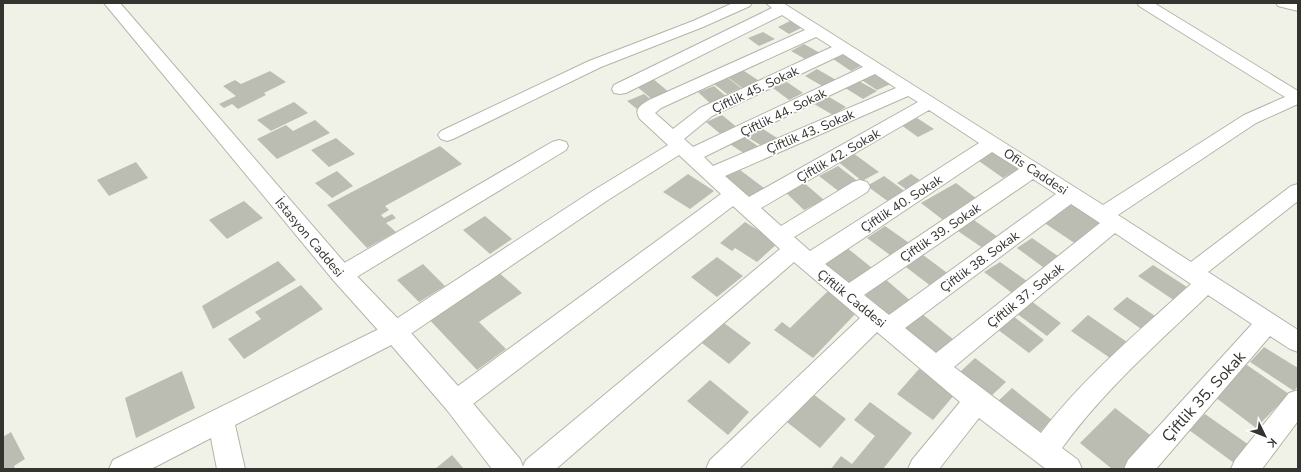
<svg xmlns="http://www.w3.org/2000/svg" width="1301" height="472" font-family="'Nunito Sans',sans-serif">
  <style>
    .building { fill: #bbbdb2 }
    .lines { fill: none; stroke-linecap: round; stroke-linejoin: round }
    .minor-casing { stroke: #b3b5aa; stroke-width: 2 }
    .secondary-casing { stroke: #b3b5aa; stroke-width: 2 }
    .minor { fill: #fff; fill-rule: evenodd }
    .secondary { fill: #fff; fill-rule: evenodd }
    .labels { text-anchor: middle; stroke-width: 3.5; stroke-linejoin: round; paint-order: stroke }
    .street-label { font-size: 13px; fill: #333430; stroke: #fff }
    .near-street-label { font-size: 16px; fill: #333430; stroke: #fff }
  </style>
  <rect width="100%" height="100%" fill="#f1f2e7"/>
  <!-- building -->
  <g class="building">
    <polygon points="792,20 803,27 789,34 778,27"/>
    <polygon points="763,32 775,39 759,46 748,38"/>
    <polygon points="804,44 820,53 807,60 791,51"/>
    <polygon points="847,53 865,64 851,71 833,59"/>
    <polygon points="741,69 761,82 745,90 726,76"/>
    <polygon points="817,69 836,80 824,87 805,76"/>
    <polygon points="270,71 286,82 264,93 266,95 238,109 232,104 224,108 219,104 236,96 223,86 235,80 241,84"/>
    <polygon points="876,71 893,83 877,90 860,79"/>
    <polygon points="652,78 670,93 653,100 635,85"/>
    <polygon points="728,78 741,88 727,94 714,84"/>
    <polygon points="855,79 877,91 863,99 842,86"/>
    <polygon points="787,82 803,93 789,100 773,88"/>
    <polygon points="714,86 728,98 712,105 698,92"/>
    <polygon points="644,94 654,102 637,109 627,101"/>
    <polygon points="824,94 846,107 833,115 809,101"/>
    <polygon points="294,102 308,113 271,131 257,120"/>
    <polygon points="722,115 739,129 723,136 706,122"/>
    <polygon points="917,118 934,129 918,137 901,125"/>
    <polygon points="315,120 330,133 277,159 257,139 286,125 293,131"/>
    <polygon points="758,126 782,141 767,149 744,135"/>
    <polygon points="742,135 762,149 750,157 728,143"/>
    <polygon points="336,138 355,154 329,167 311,150"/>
    <polygon points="440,146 462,164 385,206 389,210 381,215 384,218 392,214 396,218 386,223 396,232 367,248 327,205"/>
    <polygon points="993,150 1020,168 1003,178 976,159"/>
    <polygon points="853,153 879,172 862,181 837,161"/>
    <polygon points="136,162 148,178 109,196 97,180"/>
    <polygon points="838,166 860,183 841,193 819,176"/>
    <polygon points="740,170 768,191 747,202 720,179"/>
    <polygon points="337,171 353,186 332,198 315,183"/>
    <polygon points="688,174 714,191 690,209 663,192"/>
    <polygon points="911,174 927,185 913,194 897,183"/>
    <polygon points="884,176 910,195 893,205 867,186"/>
    <polygon points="802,181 824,200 804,210 783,190"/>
    <polygon points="956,183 981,202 947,223 921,203"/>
    <polygon points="244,201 263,218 227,239 209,220"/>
    <polygon points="1072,202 1105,223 1076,244 1043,222"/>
    <polygon points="485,216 512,239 490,254 463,230"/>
    <polygon points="971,218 1002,240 987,251 955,229"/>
    <polygon points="745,222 778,243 757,262 735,248 732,251 720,243"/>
    <polygon points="885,226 912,245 894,258 867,238"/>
    <polygon points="1032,238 1062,259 1047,270 1017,248"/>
    <polygon points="846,247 877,272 852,288 822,261"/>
    <polygon points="919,252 950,275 932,287 902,264"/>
    <polygon points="717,257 743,276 717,297 691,277"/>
    <polygon points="278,261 296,280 213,329 202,306"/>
    <polygon points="1000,262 1031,284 1016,296 984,272"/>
    <polygon points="423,264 445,286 419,302 397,280"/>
    <polygon points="1153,265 1190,289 1175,301 1138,276"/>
    <polygon points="496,270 522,293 479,322 506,349 477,370 425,315"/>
    <polygon points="884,278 912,302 888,317 861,291"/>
    <polygon points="301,285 323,309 244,359 228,339 261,319 255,312"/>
    <polygon points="828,291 859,310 813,358 774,330 782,322 790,328"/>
    <polygon points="1127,297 1158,318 1144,331 1113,309"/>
    <polygon points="1027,298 1061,323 1047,336 1012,310"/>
    <polygon points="921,313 959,344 939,360 901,328"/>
    <polygon points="1088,315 1127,342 1110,358 1071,331"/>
    <polygon points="1013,316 1044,340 1029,353 997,329"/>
    <polygon points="724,323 751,343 729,364 702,343"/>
    <polygon points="1264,347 1298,368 1298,386 1294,391 1250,362"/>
    <polygon points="975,358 1006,382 990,397 959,373"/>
    <polygon points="1244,363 1289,394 1256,428 1211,394"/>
    <polygon points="919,369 955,394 933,420 897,394"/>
    <polygon points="182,371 195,408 136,438 125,398"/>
    <polygon points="710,380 749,412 728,435 687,401"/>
    <polygon points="1012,388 1052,420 1036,436 996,403"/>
    <polygon points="809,391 846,419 820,448 783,419"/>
    <polygon points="870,402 912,433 883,469 831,469 841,456 852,464 875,436 854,420"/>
    <polygon points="1115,408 1154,438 1125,469 1112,469 1080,443"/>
    <polygon points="1205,414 1249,445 1234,463 1189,430"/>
    <polygon points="11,432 25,459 14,466 15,469 3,469 3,437"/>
    <polygon points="452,455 464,469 435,469"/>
  </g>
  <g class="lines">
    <!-- minor casing -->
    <g class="minor-casing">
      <g id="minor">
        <polygon points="733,3 752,3 750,6 703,27 601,67 453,139 447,141 441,139 438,135 441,131 589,61 693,21"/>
        <path d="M 766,3 L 783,3 L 1103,205 L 1244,115 L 1285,97 L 1139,6 L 1137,3 L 1154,3 L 1298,91 L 1298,104 L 1256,123 L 1118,215 L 1191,262 L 1291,186 L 1298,184 L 1298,201 L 1208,272 L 1298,330 L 1298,352 L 1290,349 L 1270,336 L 1156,469 L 1124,469 L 1128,460 L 1252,324 L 1208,295 C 1157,344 1103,391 1062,448 L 1078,460 L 1082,469 L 1046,469 L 979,418 L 939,469 L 908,469 L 912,460 L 960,402 L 877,332 L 739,469 L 706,469 L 710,460 L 860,318 L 794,262 L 556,469 L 522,469 L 526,460 L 780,249 L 733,206 L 465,410 L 456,413 L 447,410 L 443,402 L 447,394 L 721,194 L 679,155 L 608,200 L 403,339 L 235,425 L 245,469 L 217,469 L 211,438 L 151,469 L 109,469 L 113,460 L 387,325 L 594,190 L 668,145 L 640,119 C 633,109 641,105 649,100 L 805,30 L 782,15 L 626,93 L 620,94 L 614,93 L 612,89 L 614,85 L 772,8 ZM 816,37 L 832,47 L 700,108 L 673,129 L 655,113 L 661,108 ZM 843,54 L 863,67 L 693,147 L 684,139 L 712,116 ZM 875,74 L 896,88 L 713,166 L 704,157 L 803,108 ZM 908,96 L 918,102 L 749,197 L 725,176 ZM 929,110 L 979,143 L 810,251 L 794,237 L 867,192 L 870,187 L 867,182 L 860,180 L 853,182 L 781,226 L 761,208 ZM 992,152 L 1019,169 L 849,283 L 825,264 ZM 1033,179 L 1056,194 L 889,315 L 864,295 ZM 1071,204 L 1100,223 L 936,353 L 905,328 ZM 1115,233 L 1191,284 C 1139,331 1084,377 1041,433 L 954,367 Z"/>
        <polygon points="1276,3 1298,3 1298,11 1278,6"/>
        <polygon points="559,140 566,142 568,146 566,150 350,281 342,283 334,281 331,275 334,269 552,142"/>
        <polygon points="1298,390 1298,421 1262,469 1231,469 1235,460 1289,393"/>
      </g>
    </g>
    <!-- secondary casing -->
    <g class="secondary-casing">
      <polygon id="secondary" points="104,3 120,3 350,269 404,325 465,394 520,459 524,469 492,469 447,410 386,339 334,281"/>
    </g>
    <!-- minor -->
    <use href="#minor" class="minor"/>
    <!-- secondary -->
    <use href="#secondary" class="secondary"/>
  </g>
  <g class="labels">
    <!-- street labels -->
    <g class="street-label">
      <text transform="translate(755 89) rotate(-25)" y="5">Çiftlik 45. Sokak</text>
      <text transform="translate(783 112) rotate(-26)" y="5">Çiftlik 44. Sokak</text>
      <text transform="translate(810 131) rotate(-23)" y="5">Çiftlik 43. Sokak</text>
      <text transform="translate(838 155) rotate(-30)" y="5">Çiftlik 42. Sokak</text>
      <text transform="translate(1036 171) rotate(33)" y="5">Ofis Caddesi</text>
      <text transform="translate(901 203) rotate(-33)" y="5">Çiftlik 40. Sokak</text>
      <text transform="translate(940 232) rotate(-34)" y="5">Çiftlik 39. Sokak</text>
      <text transform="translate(310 237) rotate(50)" y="5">İstasyon Caddesi</text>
      <text transform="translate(979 261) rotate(-36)" y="5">Çiftlik 38. Sokak</text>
      <text transform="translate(1025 295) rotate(-39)" y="5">Çiftlik 37. Sokak</text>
      <text transform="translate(852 298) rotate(39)" y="5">Çiftlik Caddesi</text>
    </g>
    <!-- near-street labels -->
    <g class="near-street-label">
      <text transform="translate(1203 396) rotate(-48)" y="6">Çiftlik 35. Sokak</text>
    </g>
  </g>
  <!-- border -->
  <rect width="1301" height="472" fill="none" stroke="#333430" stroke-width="8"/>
  <!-- north arrow -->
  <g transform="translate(1265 436) rotate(133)" stroke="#ffffff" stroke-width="3" paint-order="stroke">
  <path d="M0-3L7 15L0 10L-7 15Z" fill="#333430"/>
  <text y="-6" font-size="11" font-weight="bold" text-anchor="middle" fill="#333430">K</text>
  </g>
</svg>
